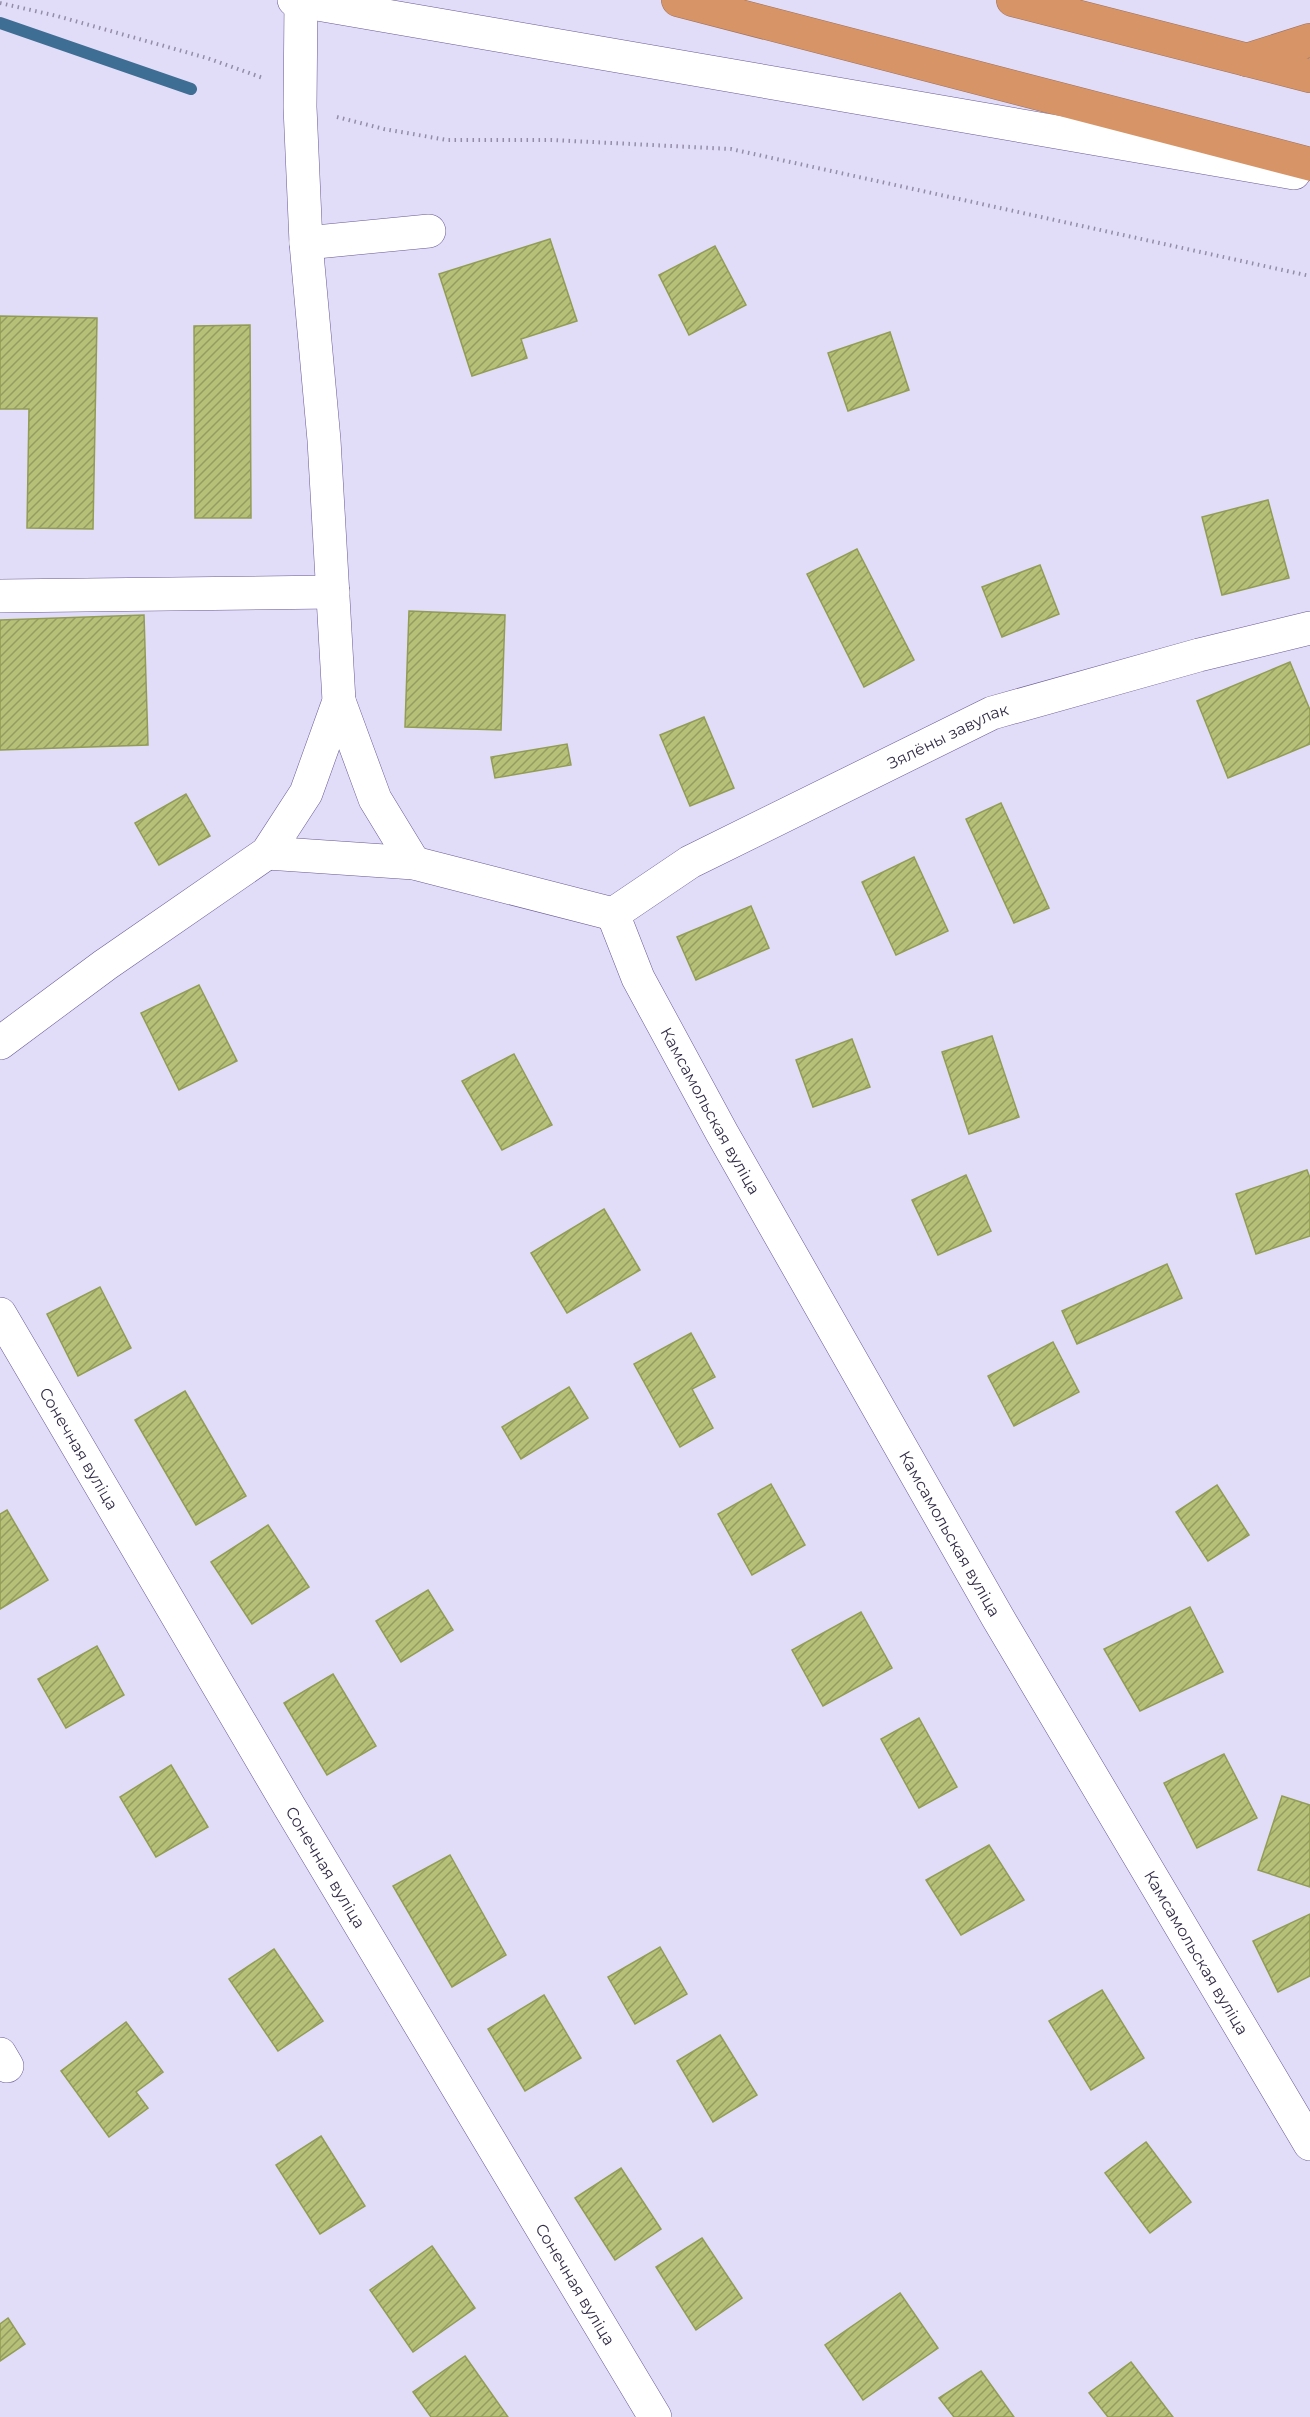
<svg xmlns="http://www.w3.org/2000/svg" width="1310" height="2417" font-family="Montserrat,sans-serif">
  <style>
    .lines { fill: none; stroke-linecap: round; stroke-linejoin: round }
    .stream { stroke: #3e6e93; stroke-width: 12 }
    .building { fill: url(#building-hatch); stroke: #939c54; stroke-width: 1.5 }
    .minor-casing { stroke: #695996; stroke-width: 34 }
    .highway-casing { stroke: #9e705c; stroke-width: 34 }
    .path { stroke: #938da9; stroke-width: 4; stroke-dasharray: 1.5 4.5; stroke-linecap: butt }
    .minor { stroke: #fff; stroke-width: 33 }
    .highway { stroke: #d79567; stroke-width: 33 }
    .labels { text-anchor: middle; stroke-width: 6; stroke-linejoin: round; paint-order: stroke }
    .street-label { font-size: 16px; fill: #332c47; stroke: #eeebf9 }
  </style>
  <defs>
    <pattern id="building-hatch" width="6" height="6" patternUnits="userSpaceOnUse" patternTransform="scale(1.5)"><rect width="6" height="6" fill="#b6c077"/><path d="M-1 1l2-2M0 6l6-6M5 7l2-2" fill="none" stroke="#959c63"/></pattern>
  </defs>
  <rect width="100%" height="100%" fill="#e1dcf8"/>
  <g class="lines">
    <!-- stream -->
    <polyline class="stream" points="0,23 191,89"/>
  </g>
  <!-- building -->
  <g class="building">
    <polygon points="550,239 577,321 521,339 527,358 472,376 439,274"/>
    <polygon points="715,246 746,305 689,335 659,275"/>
    <polygon points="0,316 97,318 93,529 27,528 29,409 0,409"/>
    <polygon points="250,325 251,518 195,518 194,326"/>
    <polygon points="890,332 909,390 848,411 828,353"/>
    <polygon points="1268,500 1289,578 1222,595 1202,517"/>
    <polygon points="857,549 914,660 864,687 807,574"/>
    <polygon points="1040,565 1059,614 1002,637 982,587"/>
    <polygon points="409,611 505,615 501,730 405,727"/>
    <polygon points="144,615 148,745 0,750 0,620"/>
    <polygon points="1290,662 1310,710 1310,744 1228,778 1197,701"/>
    <polygon points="704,717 734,788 690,806 660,735"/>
    <polygon points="567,744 571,765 495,778 491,757"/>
    <polygon points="186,794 210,836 159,865 135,823"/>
    <polygon points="1001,803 1049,908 1014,923 966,819"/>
    <polygon points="914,857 948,931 896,955 862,882"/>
    <polygon points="751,906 769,948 696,980 677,937"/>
    <polygon points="199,985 237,1061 179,1090 141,1013"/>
    <polygon points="992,1036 1019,1117 969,1134 942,1052"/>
    <polygon points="852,1039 870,1087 813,1107 796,1060"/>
    <polygon points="514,1054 552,1125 502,1150 462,1081"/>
    <polygon points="1307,1170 1310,1178 1310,1236 1256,1254 1236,1194"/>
    <polygon points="966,1175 991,1231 938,1255 912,1200"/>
    <polygon points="604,1209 640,1270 567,1313 531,1253"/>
    <polygon points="1167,1264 1182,1298 1077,1344 1062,1311"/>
    <polygon points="100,1287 131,1348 78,1376 47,1314"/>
    <polygon points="691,1333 715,1377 692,1389 713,1428 680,1447 634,1364"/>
    <polygon points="1053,1342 1079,1392 1014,1426 988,1376"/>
    <polygon points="569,1387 588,1418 521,1459 502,1427"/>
    <polygon points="185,1391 246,1496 196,1525 135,1420"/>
    <polygon points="771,1484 805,1545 752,1575 718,1514"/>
    <polygon points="1217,1485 1249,1535 1208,1561 1176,1512"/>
    <polygon points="7,1510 48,1580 0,1609 0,1514"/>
    <polygon points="268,1525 309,1587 252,1624 211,1562"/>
    <polygon points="428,1590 453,1630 401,1662 376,1621"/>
    <polygon points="1190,1607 1223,1672 1140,1711 1104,1649"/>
    <polygon points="861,1612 892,1668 823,1706 792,1650"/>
    <polygon points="97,1646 124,1695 66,1728 38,1679"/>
    <polygon points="333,1674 376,1746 327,1775 284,1703"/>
    <polygon points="919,1718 957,1787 919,1808 881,1739"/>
    <polygon points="1224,1754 1257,1818 1197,1848 1164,1783"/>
    <polygon points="171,1765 208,1827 156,1857 120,1797"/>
    <polygon points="1282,1796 1310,1805 1310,1887 1258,1870"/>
    <polygon points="989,1845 1024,1900 961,1935 926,1880"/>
    <polygon points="450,1855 506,1955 452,1987 393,1886"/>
    <polygon points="1310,1914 1310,1976 1278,1992 1253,1941"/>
    <polygon points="660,1947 687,1994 635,2024 608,1977"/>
    <polygon points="274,1949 323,2021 278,2051 229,1979"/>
    <polygon points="1102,1990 1144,2058 1091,2090 1049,2021"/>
    <polygon points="544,1995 581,2058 525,2091 488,2029"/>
    <polygon points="126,2022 163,2072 136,2092 148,2108 109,2137 61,2071"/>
    <polygon points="720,2035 757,2095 713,2122 677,2061"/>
    <polygon points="321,2136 365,2206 320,2234 276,2165"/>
    <polygon points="1146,2142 1191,2202 1150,2233 1105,2173"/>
    <polygon points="621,2168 661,2229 615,2260 575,2198"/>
    <polygon points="702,2238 742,2298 696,2330 656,2267"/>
    <polygon points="432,2246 475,2308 413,2352 370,2290"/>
    <polygon points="900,2293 938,2348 863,2400 825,2345"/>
    <polygon points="8,2318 25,2344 0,2361 0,2324"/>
    <polygon points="465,2356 508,2417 431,2417 413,2392"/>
    <polygon points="1131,2362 1173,2417 1108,2417 1089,2393"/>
    <polygon points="981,2371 1014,2417 954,2417 939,2398"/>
  </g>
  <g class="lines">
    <!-- minor casing -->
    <g class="minor-casing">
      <g id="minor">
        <polyline points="294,0 1294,173"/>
        <polyline points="306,243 429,231"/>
        <polyline points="0,596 333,592"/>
        <polyline points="339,701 375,799 414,863"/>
        <polyline points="267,853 414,863 613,914"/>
        <path id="s1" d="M 613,914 L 638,978 L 722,1133 L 998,1618 L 1310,2144"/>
        <path id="s2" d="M 613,914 L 690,862 L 992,713 L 1199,655 L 1310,628"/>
        <polyline points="0,1043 105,965 267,853 306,793 339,701 324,440 306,243 300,107 301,1"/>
        <path id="s3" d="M 0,1314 L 289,1806 L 655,2417"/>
        <polyline points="0,2054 7,2066"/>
      </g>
    </g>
    <!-- highway casing -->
    <g class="highway-casing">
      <g id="highway">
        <polyline points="678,0 1310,164"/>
        <polyline points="1013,0 1310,76"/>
        <polyline points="1247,60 1310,40"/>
      </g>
    </g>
    <!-- path -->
    <g class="path">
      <polyline points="0,3 57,16 207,58 263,78"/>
      <polyline points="337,117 384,129 447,140 552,140 731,149 1310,276"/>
    </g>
    <!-- minor -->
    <use href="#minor" class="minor"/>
    <!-- highway -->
    <use href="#highway" class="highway"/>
  </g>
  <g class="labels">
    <!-- street labels -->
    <g class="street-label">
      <text dy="6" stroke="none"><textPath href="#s2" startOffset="380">Зялёны завулак</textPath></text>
      <text dy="6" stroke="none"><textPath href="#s1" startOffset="220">Камсамольская вуліца</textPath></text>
      <text dy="6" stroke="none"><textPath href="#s3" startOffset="156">Сонечная вуліца</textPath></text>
      <text dy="6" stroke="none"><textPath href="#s1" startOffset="706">Камсамольская вуліца</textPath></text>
      <text dy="6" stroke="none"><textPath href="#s3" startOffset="642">Сонечная вуліца</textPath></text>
      <text dy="6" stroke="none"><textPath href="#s1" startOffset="1192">Камсамольская вуліца</textPath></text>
      <text dy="6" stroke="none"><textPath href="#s3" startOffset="1128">Сонечная вуліца</textPath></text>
    </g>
  </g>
</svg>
